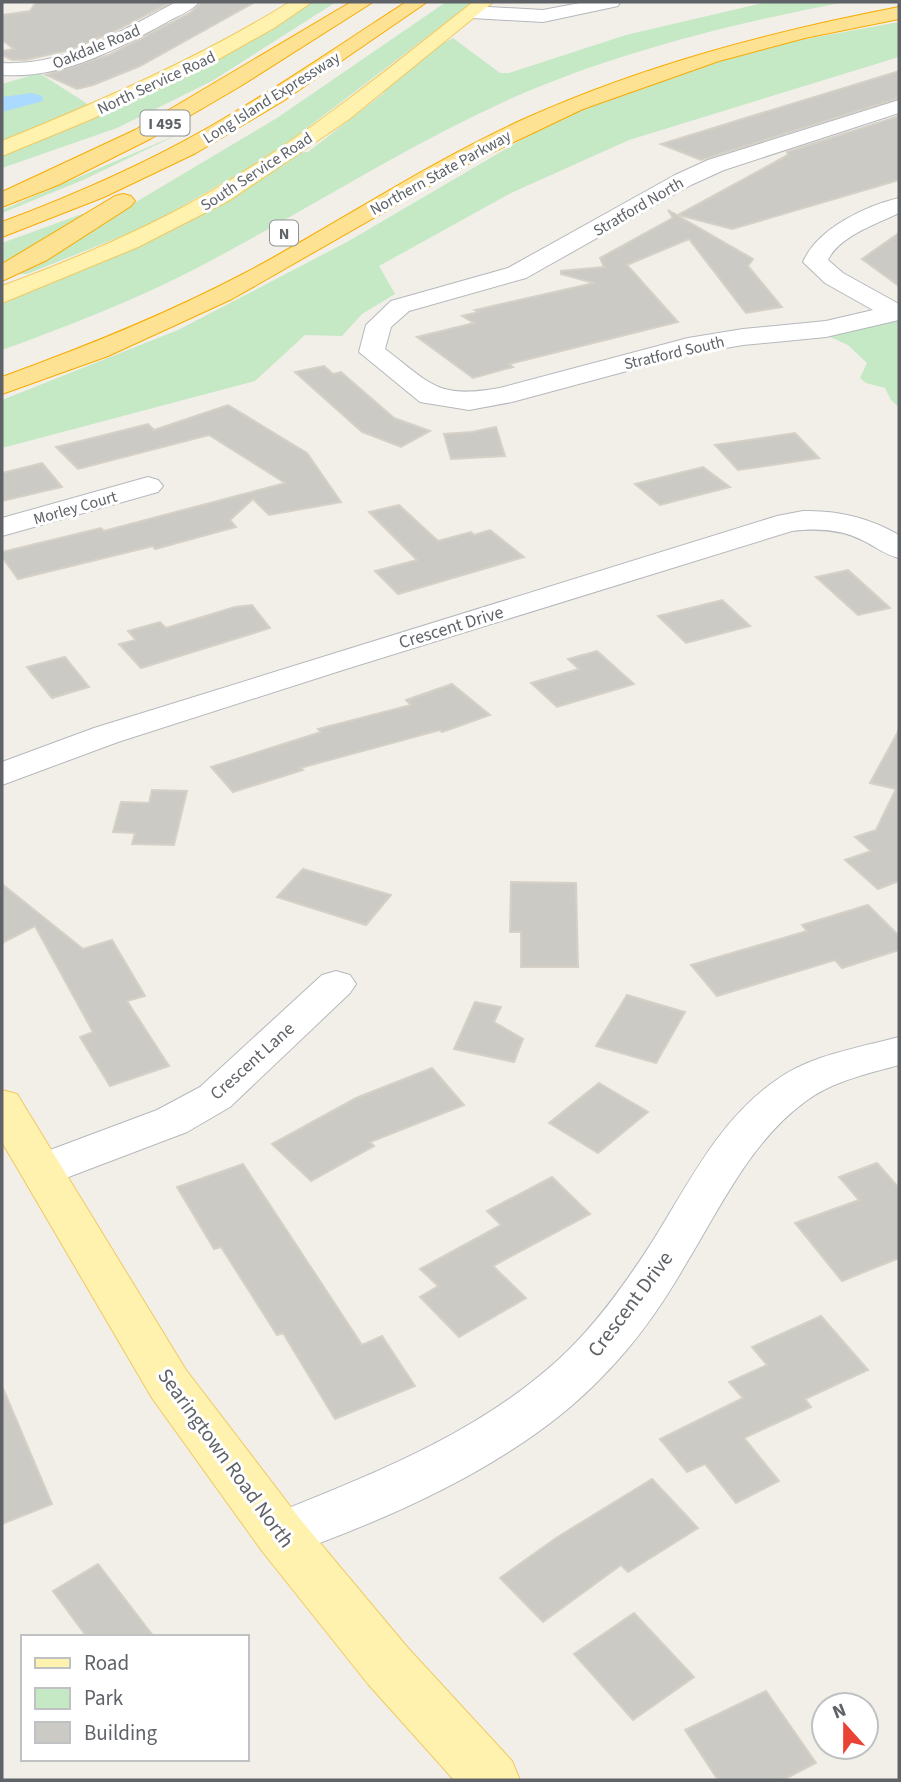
<svg xmlns="http://www.w3.org/2000/svg" width="901" height="1782" font-family="'Source Sans 3',sans-serif">
  <style>
    .green { fill: #c5e8c5 }
    .water { fill: #aadaff }
    .building { fill: #cccac5; stroke: #d6d1c6; stroke-width: 2 }
    .lines { fill: none; stroke-linecap: round; stroke-linejoin: round }
    .minor-casing { stroke: #b5b8bc; stroke-width: 2 }
    .major-casing { stroke: #f2c960; stroke-width: 2 }
    .highway-casing { stroke: #f9ab00; stroke-width: 2 }
    .minor { fill: #fff; fill-rule: evenodd }
    .major { fill: #fff2af; fill-rule: evenodd }
    .highway { fill: #fde293; fill-rule: evenodd }
    .labels { text-anchor: middle; stroke-width: 6; stroke-linejoin: round; paint-order: stroke }
    .far-street-label { font-size: 16px; fill: #5f6368; stroke: #fff }
    .shield { fill: #fff; stroke: #8f9295; stroke-width: 2 }
    .shield-label { font-size: 16px; font-weight: bold; fill: #5f6368 }
    .street-label { font-size: 18px; fill: #5f6368; stroke: #fff }
    .near-street-label { font-size: 21px; fill: #5f6368; stroke: #fff }
  </style>
  <rect width="100%" height="100%" fill="#f1efe8"/>
  <!-- green -->
  <g class="green">
    <polygon points="311,2 336,2 212,81 117,128 2,168 2,153 76,124 273,27"/>
    <polygon points="446,2 473,2 270,156 147,226 27,274 17,274 67,247 99,224 277,118"/>
    <path d="M 767,2 L 845,2 C 731,24 617,52 510,99 C 402,148 302,213 197,268 C 135,300 68,326 2,350 L 2,302 L 165,232 L 298,153 L 308,152 L 384,93 L 379,91 L 432,50 L 453,38 L 500,73 L 509,73 L 626,35 Z"/>
    <polygon points="899,22 899,57 629,140 511,193 379,266 395,294 362,314 342,336 305,335 255,381 2,448 2,400 178,330 347,242 550,123 643,84 757,48"/>
    <polygon points="39,73 97,110 2,147 2,84"/>
    <polygon points="181,133 83,180 2,213 2,210"/>
    <polygon points="82,214 88,215 2,266 2,243"/>
    <polygon points="881,317 899,318 899,407 891,400 885,388 866,383 860,378 867,363 848,345 821,333"/>
  </g>
  <!-- water -->
  <polygon class="water" points="32,93 42,96 43,101 2,112 2,97"/>
  <!-- building -->
  <g class="building">
    <polygon points="36,2 171,2 113,32 70,50 25,60 12,60 2,55 2,51 14,49 2,40 2,15 30,11"/>
    <polygon points="202,2 255,2 140,66 93,85 77,89 46,75 109,55 190,13"/>
    <polygon points="899,71 899,98 701,160 661,144"/>
    <polygon points="899,116 899,180 732,229 678,215 788,155 787,152"/>
    <polygon points="668,210 753,259 748,266 782,307 746,313 689,239 627,265 678,322 509,364 513,367 473,378 417,337 474,323 462,316 479,312 475,310 594,283 561,274 561,271 604,267 600,258 673,218"/>
    <polygon points="899,233 899,286 862,259"/>
    <polygon points="324,366 333,374 341,372 394,418 430,431 401,447 362,432 295,372"/>
    <polygon points="228,405 307,453 341,502 269,515 253,499 230,520 236,527 155,549 153,546 18,579 2,557 2,552 101,528 104,531 285,483 209,435 78,469 56,447 148,424 154,430"/>
    <polygon points="496,427 505,456 451,459 444,434 472,432"/>
    <polygon points="795,433 819,458 738,470 715,445"/>
    <polygon points="42,463 62,487 2,501 2,473"/>
    <polygon points="703,467 730,487 660,505 635,484"/>
    <polygon points="399,505 438,541 471,532 474,535 490,530 524,557 398,594 375,571 417,560 369,512"/>
    <polygon points="848,570 890,608 858,615 816,577"/>
    <polygon points="722,600 750,626 686,643 658,616"/>
    <polygon points="252,605 270,628 141,668 119,644 136,640 128,631 160,622 166,628 235,607"/>
    <polygon points="597,651 634,684 557,707 531,683 579,669 568,659"/>
    <polygon points="65,657 89,687 52,698 27,667"/>
    <polygon points="452,684 490,715 442,732 440,730 300,768 303,770 233,792 211,767 321,732 318,729 411,705 406,700"/>
    <polygon points="899,730 899,881 878,889 845,860 871,851 855,837 876,830 896,789 870,783"/>
    <polygon points="152,790 187,791 174,845 132,844 135,833 113,832 121,802 149,803"/>
    <polygon points="303,869 391,895 366,925 277,897"/>
    <polygon points="511,882 576,883 578,967 521,967 521,932 510,932"/>
    <polygon points="2,884 83,949 112,940 145,996 127,1001 169,1066 110,1086 80,1037 93,1032 35,926 2,943"/>
    <polygon points="868,905 899,936 899,950 842,968 835,960 717,996 691,965 807,931 802,925"/>
    <polygon points="627,995 685,1012 656,1063 596,1046"/>
    <polygon points="475,1002 501,1007 494,1022 523,1039 514,1062 454,1049"/>
    <polygon points="432,1068 464,1105 370,1142 374,1146 311,1181 272,1144 356,1098"/>
    <polygon points="599,1083 648,1112 598,1153 549,1123"/>
    <polygon points="877,1163 899,1188 899,1258 842,1281 795,1223 859,1200 839,1177"/>
    <polygon points="243,1164 362,1345 382,1336 415,1386 335,1419 283,1333 277,1335 221,1247 214,1249 177,1187"/>
    <polygon points="552,1177 590,1214 493,1266 526,1298 459,1337 420,1297 438,1286 420,1269 501,1225 487,1211"/>
    <polygon points="821,1316 868,1370 805,1399 811,1407 744,1438 779,1481 736,1503 705,1464 687,1472 660,1439 743,1398 729,1382 767,1365 752,1347"/>
    <polygon points="2,1386 52,1504 2,1524"/>
    <polygon points="652,1479 698,1528 628,1572 621,1565 543,1622 500,1578 556,1538"/>
    <polygon points="98,1564 154,1637 87,1637 53,1591"/>
    <polygon points="634,1613 694,1677 633,1720 574,1654"/>
    <polygon points="766,1691 816,1763 783,1780 718,1780 685,1730"/>
  </g>
  <g class="lines">
    <!-- minor casing -->
    <g class="minor-casing">
      <g id="minor">
        <path d="M 176,2 L 199,2 C 192,11 177,16 167,22 C 116,50 61,79 2,75 L 2,63 C 66,66 122,31 176,2 Z"/>
        <polygon points="585,2 620,2 618,6 543,22 472,18 463,12 472,6 543,10"/>
        <path d="M 899,100 L 899,113 L 724,170 L 691,185 L 526,278 L 409,311 L 391,327 L 385,349 C 432,385 438,399 500,388 L 688,338 L 743,329 L 826,321 L 873,310 L 825,283 L 803,262 C 817,229 865,206 899,198 L 899,213 C 877,224 839,236 828,260 L 843,273 L 899,304 L 899,320 L 826,337 L 743,345 L 690,354 L 512,402 L 469,410 L 420,402 L 359,352 L 366,325 L 391,301 L 508,268 L 675,175 L 708,160 Z"/>
        <polygon points="148,477 158,480 163,486 158,492 2,536 2,518"/>
        <path d="M 803,511 C 838,510 870,518 899,535 L 899,558 C 886,555 876,547 864,541 C 841,529 817,528 792,531 L 346,669 L 118,742 L 2,785 L 2,762 L 94,728 L 777,516 Z"/>
        <polygon points="336,971 350,975 356,984 350,993 230,1107 187,1132 58,1181 42,1186 26,1181 20,1170 26,1159 157,1110 200,1087 322,975"/>
        <path d="M 899,1037 L 899,1065 C 867,1074 833,1081 806,1101 C 751,1141 721,1206 687,1262 C 663,1304 636,1343 602,1377 C 522,1461 390,1519 281,1557 L 262,1551 L 255,1535 L 262,1519 C 367,1476 474,1437 559,1359 C 596,1325 626,1283 654,1239 C 689,1183 719,1120 775,1081 C 810,1055 858,1048 899,1037 Z"/>
      </g>
    </g>
    <!-- major casing -->
    <g class="major-casing">
      <g id="major">
        <path d="M 290,2 L 312,2 L 274,28 L 201,69 L 87,121 L 2,156 L 2,141 C 101,101 199,58 290,2 Z"/>
        <path d="M 473,2 L 493,2 L 348,120 L 230,200 L 138,247 L 2,303 L 2,286 C 75,259 147,229 215,189 C 307,136 389,68 473,2 Z"/>
        <polygon points="2,1090 17,1094 186,1370 300,1519 408,1648 512,1761 520,1780 454,1780 368,1684 262,1551 152,1398 2,1142"/>
      </g>
    </g>
    <!-- highway casing -->
    <g class="highway-casing">
      <g id="highway">
        <polygon points="351,2 373,2 239,87 150,139 58,185 2,207 2,192 135,130"/>
        <path d="M 406,2 L 427,2 L 283,101 L 196,153 L 104,197 L 2,237 L 2,222 C 74,195 145,164 211,126 C 278,88 341,44 406,2 Z"/>
        <path d="M 899,7 L 899,19 L 805,38 L 719,61 L 583,109 L 468,164 L 232,299 L 108,356 L 2,394 L 2,377 C 85,347 167,314 245,273 C 339,223 427,163 524,119 C 644,65 770,32 899,7 Z"/>
        <polygon points="123,194 131,196 135,201 131,206 47,260 2,281 2,264 115,196"/>
      </g>
    </g>
    <!-- minor -->
    <use href="#minor" class="minor"/>
    <!-- major -->
    <use href="#major" class="major"/>
    <!-- highway -->
    <use href="#highway" class="highway"/>
  </g>
  <g class="labels">
    <!-- far-street labels -->
    <g class="far-street-label">
      <text transform="translate(96 46) rotate(-22)" y="6">Oakdale Road</text>
      <text transform="translate(156 82) rotate(-25)" y="6">North Service Road</text>
      <text transform="translate(271 97) rotate(-32)" y="6">Long Island Expressway</text>
      <text transform="translate(256 171) rotate(-33)" y="6">South Service Road</text>
      <text transform="translate(440 172) rotate(-29)" y="6">Northern State Parkway</text>
      <text transform="translate(638 206) rotate(-30)" y="6">Stratford North</text>
      <text transform="translate(674 352) rotate(-13)" y="6">Stratford South</text>
      <text transform="translate(75 507) rotate(-16)" y="6">Morley Court</text>
    </g>
    <!-- shield labels -->
    <g class="shield">
      <rect x="140.5" y="110.5" width="49" height="25" rx="5"/>
      <rect x="270" y="220.5" width="28" height="25" rx="5"/>
    </g>
    <g class="shield-label">
      <text x="165" y="129">I 495</text>
      <text x="284" y="239">N</text>
    </g>
    <!-- street labels -->
    <g class="street-label">
      <text transform="translate(451 627) rotate(-17)" y="6">Crescent Drive</text>
      <text transform="translate(252 1061) rotate(-42)" y="6">Crescent Lane</text>
    </g>
    <!-- near-street labels -->
    <g class="near-street-label">
      <text transform="translate(630 1304) rotate(-53)" y="7">Crescent Drive</text>
      <text transform="translate(226 1458) rotate(54)" y="7">Searingtown Road North</text>
    </g>
  </g>
  <!-- border -->
  <rect width="901" height="1782" fill="none" stroke="#5f6368" stroke-width="7"/>
  <!-- legend -->
  <rect x="21" y="1635" width="228" height="126" fill="#ffffff" stroke="#bfc1c3" stroke-width="2"/>
  <rect x="35" y="1658" width="35" height="10" fill="#fff2af" stroke="#bfc1c3" stroke-width="2"/>
  <text x="84" y="1670" font-size="21" fill="#5f6368">Road</text>
  <rect x="35" y="1688" width="35" height="21" fill="#c5e8c5" stroke="#bfc1c3" stroke-width="2"/>
  <text x="84" y="1705" font-size="21" fill="#5f6368">Park</text>
  <rect x="35" y="1722" width="35" height="21" fill="#cccac5" stroke="#bfc1c3" stroke-width="2"/>
  <text x="84" y="1740" font-size="21" fill="#5f6368">Building</text>
  <!-- north arrow -->
  <g transform="translate(845 1726) rotate(339)"><circle r="33" fill="#ffffff" stroke="#bfc1c3" stroke-width="2"/>
  <path d="M0-5L12 26L0 18L-12 26Z" fill="#ea4335"/>
  <text y="-10" font-size="19" font-weight="bold" text-anchor="middle" fill="#5f6368">N</text>
  </g>
</svg>
